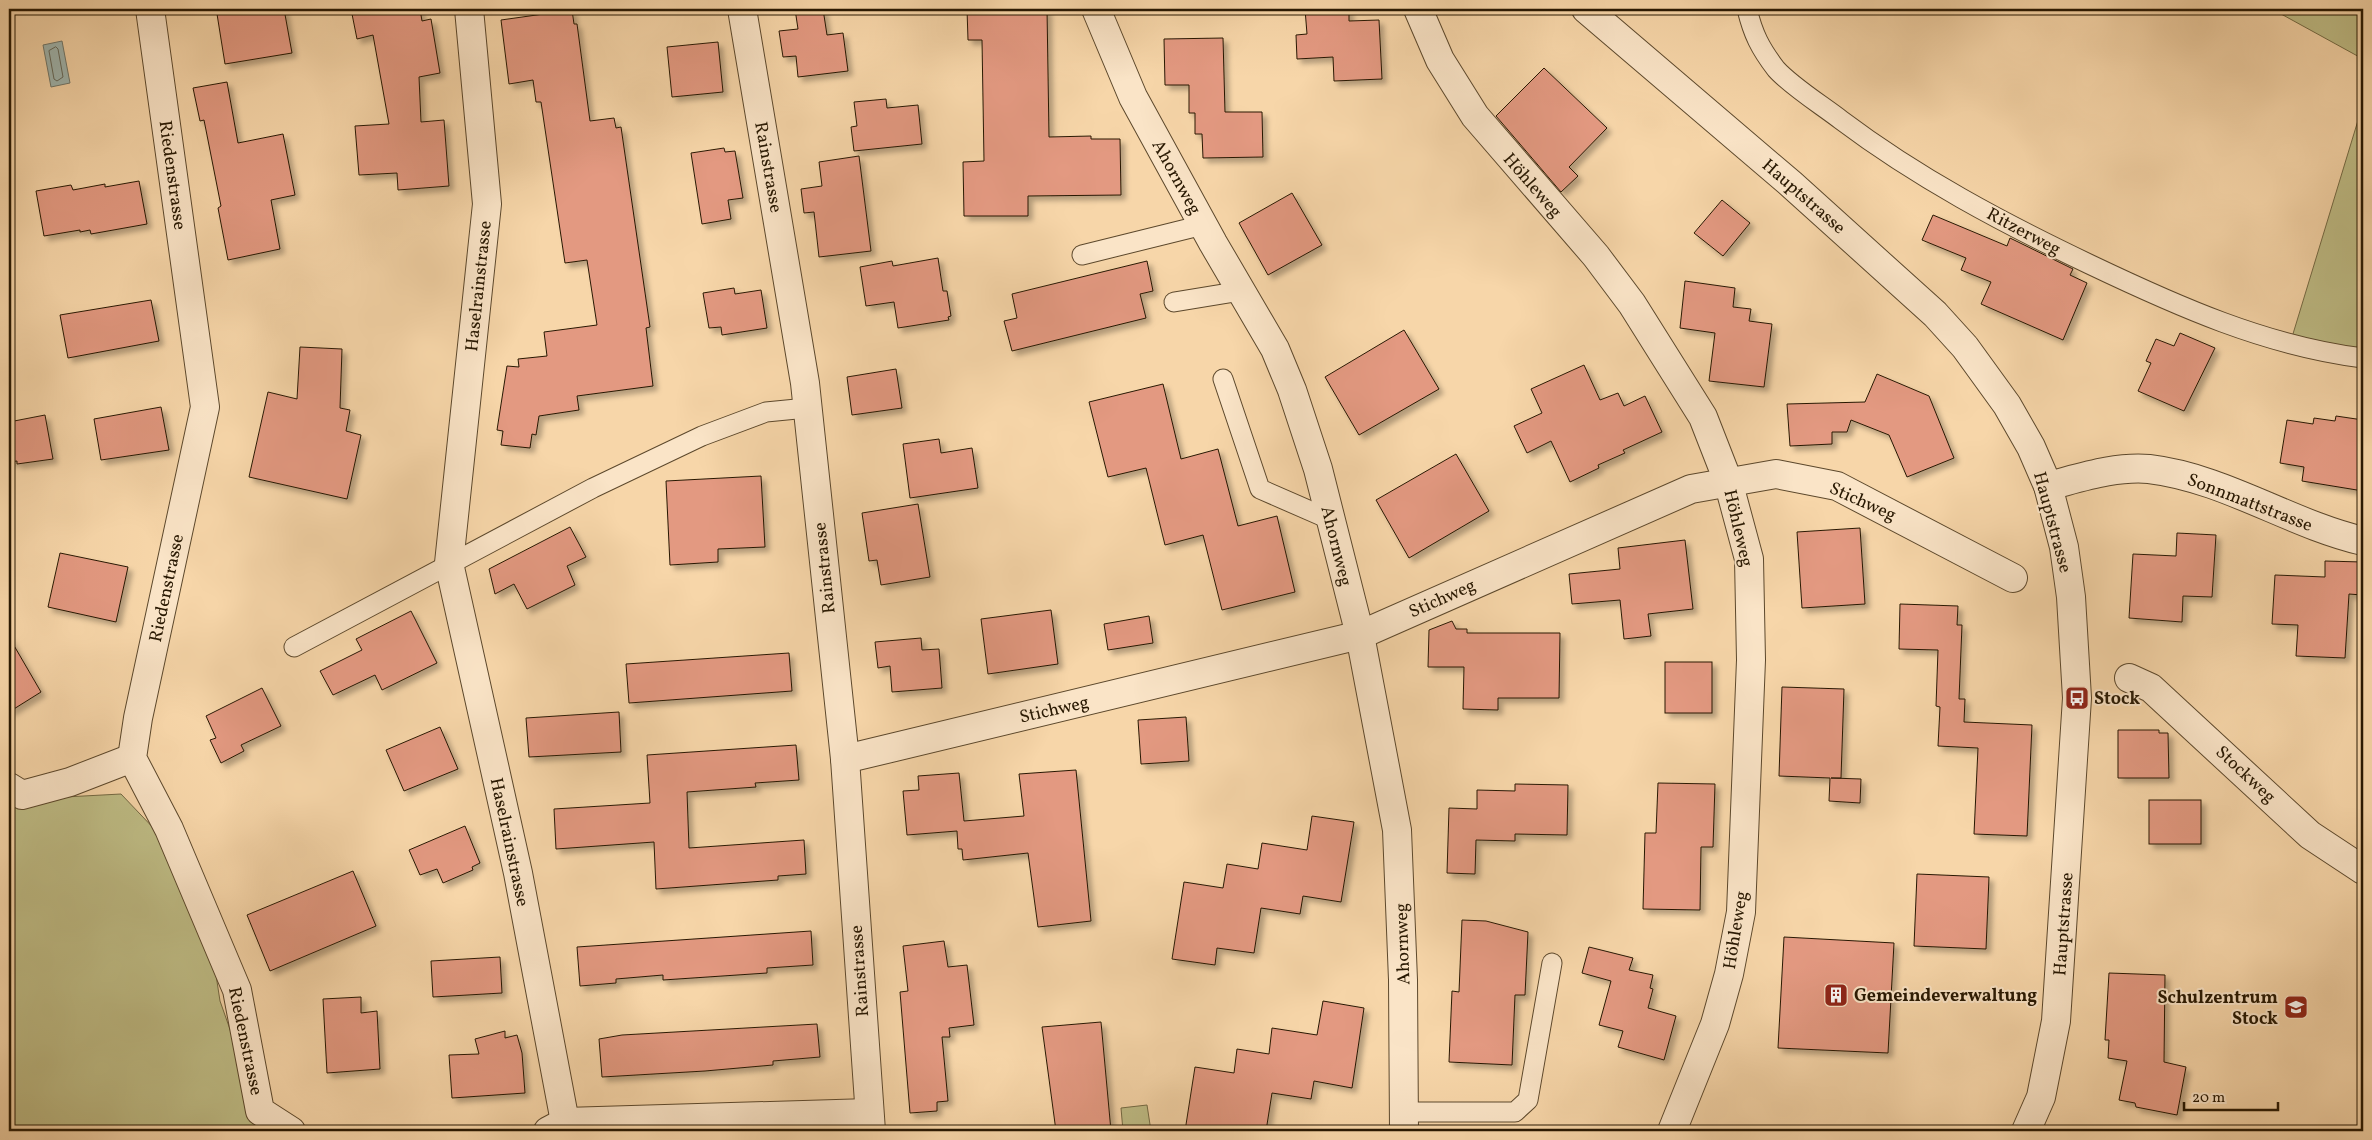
<svg xmlns="http://www.w3.org/2000/svg" width="2372" height="1140" font-family="Vollkorn,serif">
  <style>
    .green { fill: #bfbd86; stroke: #746a44 }
    .water { fill: #a0b7b1; stroke: #70776b }
    .lines { fill: none; stroke-linecap: round; stroke-linejoin: round }
    .shore { stroke: #64685a; stroke-width: 1 }
    .building { fill: #e39981; stroke: #281802; filter: url(#shadow) }
    .service-casing { stroke: #5c482c; stroke-width: 21 }
    .minor-casing { stroke: #5c482c; stroke-width: 30 }
    .tertiary-casing { stroke: #5c482c; stroke-width: 30 }
    .service { stroke: #fae4c7; stroke-width: 19 }
    .minor { stroke: #fae4c7; stroke-width: 28 }
    .tertiary { stroke: #fae4c7; stroke-width: 28 }
    .labels { text-anchor: middle; stroke-width: 4; stroke-linejoin: round; paint-order: stroke }
    .street-label { font-size: 18px; fill: #281802; stroke: #fae4c7 }
    .poi-label { font-size: 18px; font-weight: bold; fill: #281802; stroke: #fae4c7; text-anchor: start }
  </style>
  <defs>
    <filter id="shadow"><feDropShadow dx="4.5" dy="4.5" stdDeviation="2.5" flood-color="#0004"/></filter>
  </defs>
  <rect width="100%" height="100%" fill="#f7d6a9"/>
  <filter id="stains"><feTurbulence type="fractalNoise" baseFrequency=".004" numOctaves="4"/><feColorMatrix values="0 0 0 0 .2 0 0 0 0 .09 0 0 0 0 .02 0 0 0 .5 -.17"/></filter>
  <radialGradient id="worn" r=".72"><stop offset=".6" stop-color="#630" stop-opacity="0"/><stop offset="1" stop-color="#630" stop-opacity=".3"/></radialGradient>
  <!-- green -->
  <g class="green">
    <polygon points="2272,9 2363,9 2363,59"/>
    <polygon points="2363,104 2363,361 2289,347"/>
    <polygon points="121,794 160,835 208,923 220,1001 244,1069 276,1131 9,1131 9,800"/>
    <polygon points="1147,1105 1151,1131 1123,1131 1121,1108"/>
  </g>
  <!-- water -->
  <polygon class="water" points="62,41 70,83 51,87 43,45"/>
  <g class="lines">
    <!-- shore -->
    <polygon class="shore" points="56,47 58,49 63,77 57,81 54,79 49,51"/>
  </g>
  <!-- building -->
  <g class="building">
    <polygon points="244,9 284,9 292,53 225,64 217,14"/>
    <polygon points="351,9 420,9 422,21 431,19 440,73 419,77 421,122 444,120 449,186 398,190 397,173 359,175 355,126 389,124 373,35 357,39"/>
    <polygon points="795,9 823,9 827,35 843,33 848,71 798,77 796,56 783,57 779,31 798,29"/>
    <polygon points="967,9 1047,9 1049,137 1091,136 1091,139 1120,139 1121,195 1028,196 1028,216 964,216 963,162 984,161 982,40 968,40"/>
    <polygon points="1305,9 1349,9 1349,21 1379,20 1382,79 1334,81 1333,57 1297,59 1296,35 1307,34"/>
    <polygon points="572,10 574,24 577,24 590,121 614,118 616,128 621,127 650,327 646,328 653,386 577,396 579,410 539,416 536,435 532,434 530,448 501,445 503,431 497,430 507,366 519,367 518,359 547,356 544,332 597,325 587,260 565,263 541,102 536,102 533,80 509,84 501,20"/>
    <polygon points="1223,38 1225,112 1262,112 1263,157 1203,158 1202,134 1195,134 1195,113 1189,113 1189,85 1165,85 1164,39"/>
    <polygon points="718,42 723,92 672,97 667,47"/>
    <polygon points="1544,68 1607,128 1569,167 1578,176 1561,192 1496,116"/>
    <polygon points="227,82 238,143 283,134 295,195 271,200 280,249 228,260 218,208 221,206 204,120 200,121 193,88"/>
    <polygon points="886,99 887,108 918,105 922,144 854,151 851,127 857,126 854,102"/>
    <polygon points="724,148 725,152 735,151 743,198 728,200 731,219 702,224 691,153"/>
    <polygon points="859,156 871,251 819,257 814,212 804,213 801,189 822,186 819,162"/>
    <polygon points="139,181 147,224 91,234 90,230 80,232 80,230 44,236 36,191 71,185 73,190 105,184 105,187"/>
    <polygon points="1292,193 1322,245 1268,275 1239,223"/>
    <polygon points="1722,200 1750,223 1723,256 1694,233"/>
    <polygon points="1933,215 2007,246 2010,238 2073,269 2070,275 2087,283 2063,340 1981,304 1991,282 1961,270 1966,258 1922,240"/>
    <polygon points="938,258 943,291 947,291 951,316 948,317 949,320 898,328 894,302 866,306 860,267 892,261 893,266"/>
    <polygon points="1147,261 1153,291 1140,294 1146,318 1012,351 1004,321 1017,318 1012,294"/>
    <polygon points="1685,281 1735,288 1733,307 1751,309 1749,321 1772,324 1764,387 1709,381 1715,333 1680,328"/>
    <polygon points="734,288 735,294 761,290 767,328 722,335 721,327 709,328 703,293"/>
    <polygon points="151,300 159,341 68,358 60,315"/>
    <polygon points="1404,330 1439,389 1359,435 1325,377"/>
    <polygon points="2180,333 2215,348 2184,411 2138,391 2151,363 2146,361 2156,339 2174,346"/>
    <polygon points="300,347 342,349 340,408 350,410 346,431 361,435 347,499 249,477 268,392 297,399"/>
    <polygon points="1584,365 1600,400 1618,393 1624,406 1645,396 1662,432 1623,450 1625,453 1598,465 1599,468 1570,482 1551,441 1527,453 1514,426 1542,413 1531,389"/>
    <polygon points="896,369 902,408 852,415 847,377"/>
    <polygon points="1877,374 1929,396 1954,458 1907,477 1889,435 1851,420 1847,432 1832,432 1832,444 1790,446 1787,404 1865,402"/>
    <polygon points="1163,384 1181,459 1218,449 1238,526 1277,516 1295,592 1222,610 1203,535 1165,545 1146,468 1108,477 1089,402"/>
    <polygon points="161,407 169,450 101,460 94,419"/>
    <polygon points="45,415 53,459 17,464 17,461 9,462 9,422"/>
    <polygon points="2336,416 2363,420 2363,491 2302,481 2304,467 2280,463 2287,420 2313,424 2314,418 2335,421"/>
    <polygon points="939,439 941,453 972,448 978,488 910,498 903,444"/>
    <polygon points="1456,454 1489,511 1409,558 1376,500"/>
    <polygon points="761,476 765,547 718,549 718,562 670,565 666,481"/>
    <polygon points="918,504 930,577 881,585 877,560 869,561 862,513"/>
    <polygon points="570,527 586,557 567,566 575,585 527,609 514,584 495,594 489,569"/>
    <polygon points="1860,528 1865,604 1802,608 1797,532"/>
    <polygon points="2177,533 2216,535 2212,597 2183,596 2182,622 2129,618 2133,554 2176,556"/>
    <polygon points="1685,540 1693,609 1648,614 1651,636 1624,639 1620,600 1572,604 1569,574 1620,569 1618,548"/>
    <polygon points="60,553 128,567 116,622 48,607"/>
    <polygon points="2325,561 2362,562 2362,595 2349,594 2345,658 2296,656 2298,625 2272,624 2275,575 2325,577"/>
    <polygon points="1900,604 1958,606 1957,625 1962,625 1959,699 1965,699 1964,722 2032,725 2027,836 1974,834 1978,748 1938,746 1940,707 1936,706 1938,650 1899,649"/>
    <polygon points="1051,610 1058,664 988,674 981,619"/>
    <polygon points="411,611 437,663 382,690 375,675 333,695 320,671 362,650 356,639"/>
    <polygon points="1149,616 1153,643 1108,650 1104,624"/>
    <polygon points="1452,621 1456,629 1467,629 1467,633 1560,633 1559,698 1498,698 1498,710 1463,709 1464,667 1428,667 1429,630"/>
    <polygon points="9,637 41,692 9,712"/>
    <polygon points="921,638 922,650 939,649 942,688 892,692 890,666 878,668 875,642"/>
    <polygon points="789,653 792,691 629,703 626,664"/>
    <rect x="1665" y="662" width="47" height="51"/>
    <polygon points="1782,687 1844,689 1841,778 1831,778 1861,779 1860,803 1829,801 1830,778 1779,776"/>
    <polygon points="262,688 281,726 241,745 244,751 221,763 210,740 216,738 206,716"/>
    <polygon points="619,712 621,752 529,757 526,718"/>
    <polygon points="1186,717 1189,761 1141,764 1138,720"/>
    <polygon points="440,727 458,769 404,791 386,750"/>
    <polygon points="2118,730 2159,730 2159,733 2168,733 2169,778 2118,778"/>
    <polygon points="796,745 799,780 755,783 756,787 687,792 689,848 804,840 806,874 778,876 778,880 656,889 654,842 556,849 554,809 650,803 647,755"/>
    <polygon points="1076,770 1091,921 1038,927 1028,853 963,860 962,849 958,849 957,831 907,835 903,791 919,790 918,776 959,773 964,821 1024,816 1019,774"/>
    <polygon points="1658,783 1715,784 1713,847 1701,847 1700,910 1643,909 1645,833 1656,833"/>
    <polygon points="1515,784 1568,785 1567,835 1515,834 1515,841 1476,840 1475,874 1447,873 1449,808 1477,809 1477,790 1515,791"/>
    <rect x="2149" y="800" width="52" height="44"/>
    <polygon points="1312,816 1354,822 1341,902 1303,896 1300,914 1261,908 1254,953 1217,948 1215,965 1172,959 1184,882 1223,888 1227,864 1258,869 1262,843 1307,850"/>
    <polygon points="465,826 480,863 472,867 473,870 443,883 437,869 420,875 409,850"/>
    <polygon points="353,871 376,926 270,971 247,915"/>
    <polygon points="1917,874 1989,877 1986,949 1914,946"/>
    <polygon points="1462,920 1486,921 1528,932 1525,995 1515,995 1512,1065 1449,1062 1452,991 1459,992"/>
    <polygon points="811,931 813,965 767,968 767,973 663,980 663,975 616,979 616,983 580,986 577,947"/>
    <polygon points="1784,937 1894,943 1888,1053 1778,1048"/>
    <polygon points="944,941 948,967 967,965 974,1025 949,1028 950,1037 942,1037 948,1101 937,1102 937,1111 910,1113 900,992 908,991 903,946"/>
    <polygon points="1589,947 1633,958 1629,970 1653,975 1650,988 1653,989 1648,1008 1676,1016 1664,1060 1618,1047 1623,1031 1599,1025 1611,981 1582,973"/>
    <polygon points="500,957 502,993 433,997 431,961"/>
    <polygon points="2109,973 2165,975 2164,1062 2186,1067 2177,1115 2136,1107 2135,1103 2119,1100 2127,1061 2108,1058 2109,1040 2105,1040"/>
    <polygon points="361,997 361,1013 377,1011 380,1069 327,1073 323,999"/>
    <polygon points="1323,1001 1364,1008 1352,1088 1314,1081 1311,1099 1272,1093 1266,1131 1185,1131 1195,1067 1234,1073 1237,1049 1269,1054 1272,1028 1317,1035"/>
    <polygon points="1101,1022 1111,1131 1056,1131 1042,1027"/>
    <polygon points="817,1024 820,1057 773,1061 773,1065 705,1071 602,1077 599,1039 622,1035"/>
    <polygon points="505,1031 505,1038 517,1035 522,1053 525,1093 452,1098 449,1055 479,1054 475,1039"/>
  </g>
  <g class="lines">
    <!-- service casing -->
    <g class="service-casing">
      <g id="service">
        <path d="M 1747,9 C 1753,34 1760,48 1776,69 C 1791,86 1823,106 1841,120 C 1918,178 2003,223 2089,264 C 2177,306 2266,346 2363,358"/>
        <polyline points="1082,255 1203,225"/>
        <polyline points="1174,302 1241,291"/>
        <polyline points="1223,379 1260,489 1331,520"/>
        <polyline points="294,647 593,488 702,436 766,412 807,408"/>
        <polyline points="1404,1112 1515,1112 1528,1100 1552,963"/>
      </g>
    </g>
    <!-- minor casing -->
    <g class="minor-casing">
      <g id="minor">
        <polyline points="150,9 205,407 138,718 132,758 169,829 237,990 260,1111 291,1131"/>
        <polyline points="469,9 487,204 449,563 518,873 565,1122"/>
        <polyline points="742,9 805,383 845,759 871,1131"/>
        <polyline points="1096,9 1133,97 1213,243 1275,349 1292,390 1318,469 1360,635 1397,830 1403,980 1404,1131"/>
        <polyline points="1418,9 1440,60 1475,116 1596,256 1632,304 1703,417 1728,481 1749,559 1751,660 1741,912 1729,974 1715,1024 1672,1131"/>
        <path d="M 2048,486 C 2080,478 2115,466 2149,469 C 2225,478 2290,524 2363,541"/>
        <polyline points="2129,678 2151,688 2310,835 2363,870"/>
        <polyline points="845,759 1360,635 1691,489 1776,474 1837,486 2013,578"/>
        <polyline points="9,787 22,795 70,782 132,758"/>
        <polyline points="548,1131 565,1122 869,1113"/>
      </g>
    </g>
    <!-- tertiary casing -->
    <g class="tertiary-casing">
      <polyline id="tertiary" points="1586,9 1791,184 1935,314 1965,347 2007,405 2031,447 2048,486 2064,547 2071,597 2077,698 2056,1021 2041,1097 2026,1131"/>
    </g>
    <!-- service -->
    <use href="#service" class="service"/>
    <!-- minor -->
    <use href="#minor" class="minor"/>
    <!-- tertiary -->
    <use href="#tertiary" class="tertiary"/>
  </g>
  <!-- icons -->
  <defs>
    <g id="bus-square" transform="scale(1.25)"><rect x="-9" y="-9" width="18" height="18" rx="4" fill="#8f2418" stroke="#fae4c7"/><path d="M-5-6H5V4H4V6H2V4H-2V6H-4V4H-5ZM-3.5-4V0h7V-4ZM-3.5 1.2v1.5H-2V1.2ZM2 1.2v1.5H3.5V1.2Z" fill="#fff"/></g>
    <g id="building-square" transform="scale(1.25)"><rect x="-9" y="-9" width="18" height="18" rx="4" fill="#8f2418" stroke="#fae4c7"/><path d="M-4-6H4V6H1V3H-1V6H-4ZM-2.5-4.3h1.7v1.8h-1.7ZM.8-4.3h1.7v1.8H.8ZM-2.5-1h1.7V.8h-1.7ZM.8-1h1.7V.8H.8Z" fill="#fff"/></g>
    <g id="school-square" transform="scale(1.25)"><rect x="-9" y="-9" width="18" height="18" rx="4" fill="#8f2418" stroke="#fae4c7"/><path d="M0-5L7-2L0 1L-7-2ZM-4 1L0 2.5L4 1V4Q0 6-4 4Z" fill="#fff"/></g>
  </defs>
  <g fill-rule="evenodd">
    <use href="#bus-square" x="2077" y="698"/>
    <use href="#building-square" x="1836" y="995"/>
    <use href="#school-square" x="2296" y="1007"/>
  </g>
  <g class="labels">
    <!-- street labels -->
    <g class="street-label">
      <text transform="translate(769 167) rotate(80)" y="6">Rainstrasse</text>
      <text transform="translate(173 175) rotate(82)" y="6">Riedenstrasse</text>
      <text transform="translate(1177 177) rotate(61)" y="6">Ahornweg</text>
      <text transform="translate(1533 185) rotate(49)" y="6">Höhleweg</text>
      <text transform="translate(1804 196) rotate(41)" y="6">Hauptstrasse</text>
      <text transform="translate(2024 231) rotate(28)" y="6">Ritzerweg</text>
      <text transform="translate(478 286) rotate(-84)" y="6">Haselrainstrasse</text>
      <text transform="translate(1863 501) rotate(24)" y="6">Stichweg</text>
      <text transform="translate(2250 502) rotate(21)" y="6">Sonnmattstrasse</text>
      <text transform="translate(2053 522) rotate(75)" y="6">Hauptstrasse</text>
      <text transform="translate(1739 528) rotate(77)" y="6">Höhleweg</text>
      <text transform="translate(1337 546) rotate(76)" y="6">Ahornweg</text>
      <text transform="translate(824 568) rotate(-96)" y="6">Rainstrasse</text>
      <text transform="translate(166 588) rotate(-78)" y="6">Riedenstrasse</text>
      <text transform="translate(1442 598) rotate(-24)" y="6">Stichweg</text>
      <text transform="translate(1054 709) rotate(-13)" y="6">Stichweg</text>
      <text transform="translate(2246 774) rotate(43)" y="6">Stockweg</text>
      <text transform="translate(510 842) rotate(78)" y="6">Haselrainstrasse</text>
      <text transform="translate(2063 924) rotate(-86)" y="6">Hauptstrasse</text>
      <text transform="translate(1735 930) rotate(-81)" y="6">Höhleweg</text>
      <text transform="translate(1402 944) rotate(-92)" y="6">Ahornweg</text>
      <text transform="translate(859 971) rotate(-94)" y="6">Rainstrasse</text>
      <text transform="translate(246 1041) rotate(78)" y="6">Riedenstrasse</text>
    </g>
    <!-- poi labels -->
    <g class="poi-label">
      <text x="2094" y="704">Stock</text>
      <text x="1854" y="1001">Gemeindeverwaltung</text>
      <text x="2278" y="1003" text-anchor="end">Schulzentrum<tspan x="2278" dy="21">Stock</tspan></text>
    </g>
  </g>
  <!-- margin -->
  <rect width="2372" height="1140" fill="none" stroke="#f7d6a9" stroke-width="30"/>
  <rect x="10" y="10" width="2352" height="1120" fill="none" stroke="#281802" stroke-width="2.5"/>
  <rect x="15" y="15" width="2342" height="1110" fill="none" stroke="#281802"/>
  <!-- scale -->
  <path d="M2184 1102v8h94v-8" fill="none" stroke="#281802" stroke-width="2.5"/>
  <text x="2192" y="1102" font-size="15" fill="#281802" stroke="#fae4c7" stroke-width="4" paint-order="stroke">20 m</text>
  <rect width="100%" height="100%" filter="url(#stains)"/>
  <rect width="100%" height="100%" fill="url(#worn)"/>
</svg>
